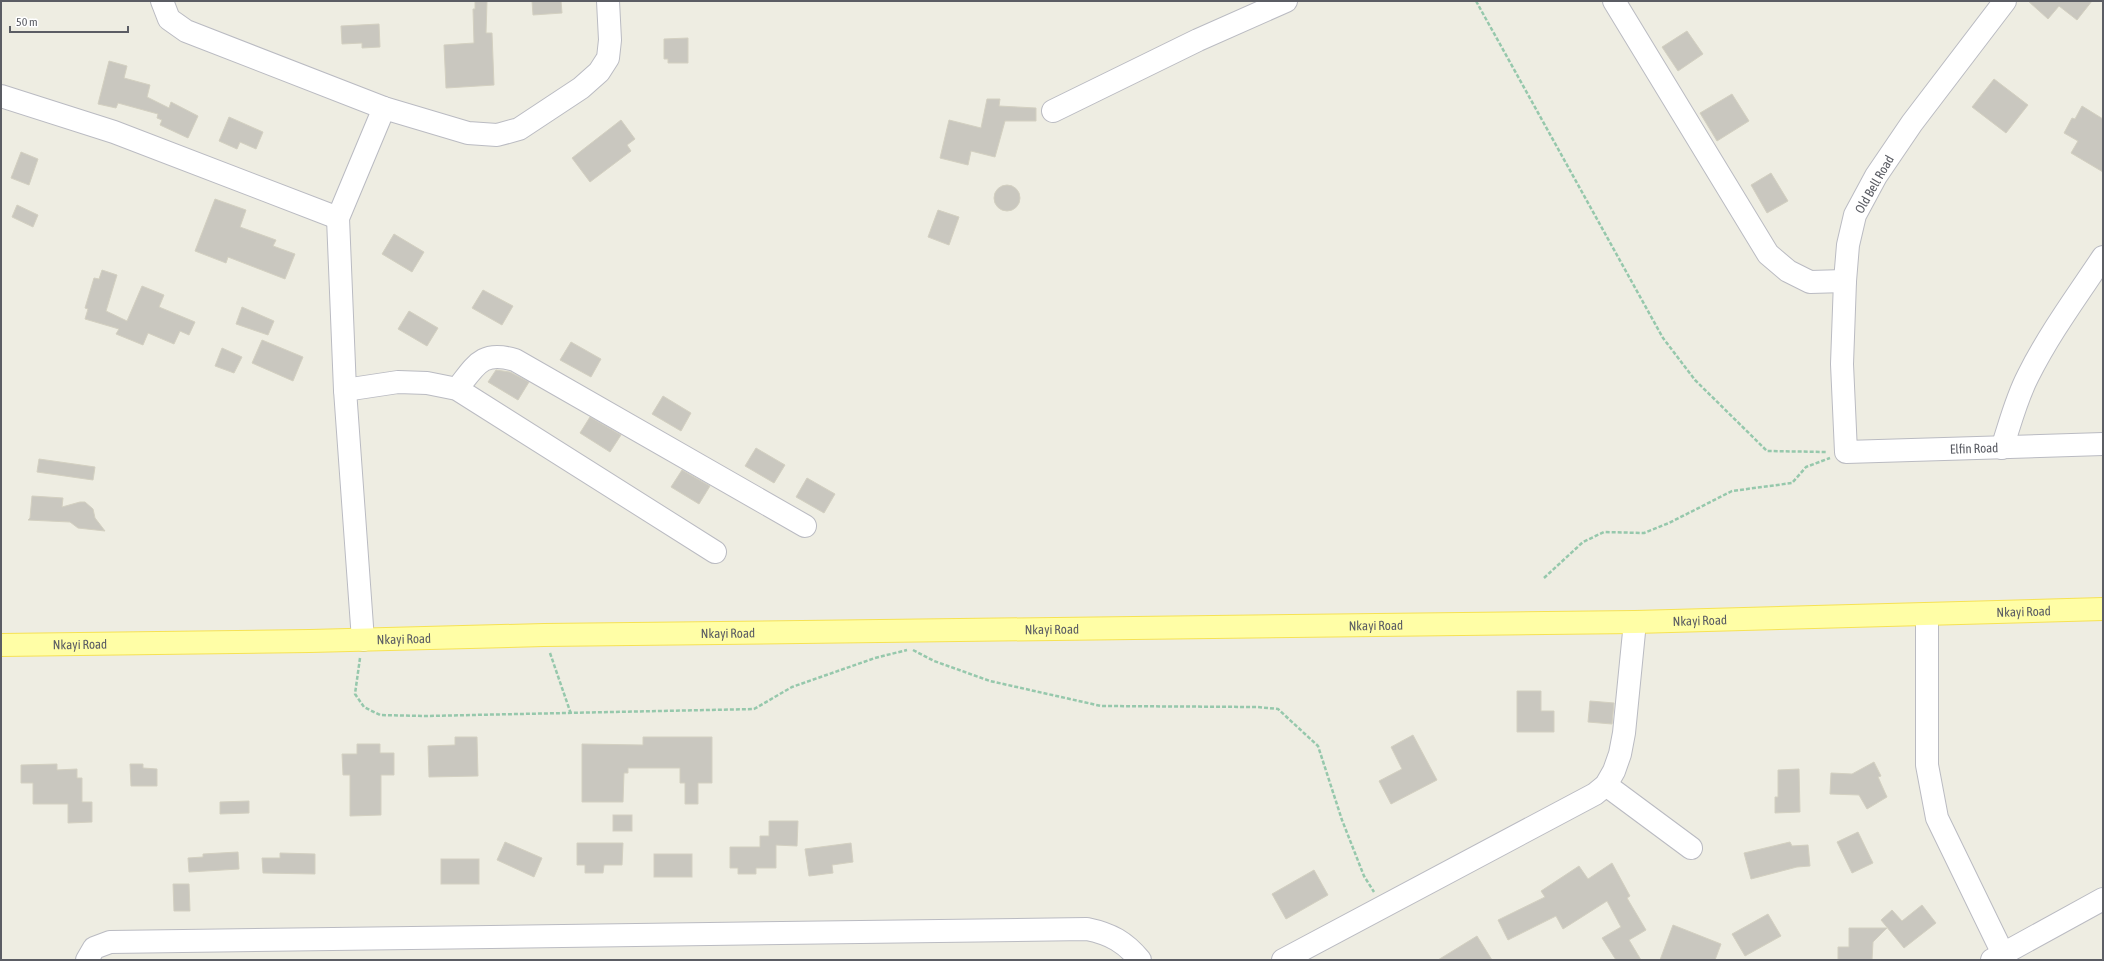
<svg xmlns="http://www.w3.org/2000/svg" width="2104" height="961" font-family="'Asap Condensed',sans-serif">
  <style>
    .building { fill: #c9c7bf; stroke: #d3d0c1 }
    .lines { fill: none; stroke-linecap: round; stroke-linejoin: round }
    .minor-casing { stroke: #babbc2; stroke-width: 24 }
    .major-casing { stroke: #f6e254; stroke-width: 24 }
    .path { stroke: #96c8ac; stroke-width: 2.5; stroke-dasharray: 4 2; stroke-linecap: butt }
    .minor { stroke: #fff; stroke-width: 22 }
    .major { stroke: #fffea6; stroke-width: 22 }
    .labels { text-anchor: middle; stroke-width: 3.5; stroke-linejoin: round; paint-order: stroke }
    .street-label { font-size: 13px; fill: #5b5d64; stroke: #fff }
  </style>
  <rect width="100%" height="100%" fill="#eeede2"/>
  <!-- building -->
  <g class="building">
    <polygon points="475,1 487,1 486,33 492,33 494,85 446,88 444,45 474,43 473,9 475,9"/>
    <polygon points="532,1 561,1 562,13 533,15"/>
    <polygon points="2028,1 2092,1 2077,20 2059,6 2048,19"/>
    <polygon points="379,24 380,47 362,48 362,43 342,44 341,26"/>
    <polygon points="1687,31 1703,54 1678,71 1662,47"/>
    <polygon points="688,38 688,63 668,63 668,59 664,59 664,39"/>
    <polygon points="109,61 127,66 124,78 150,85 147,97 169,108 171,102 198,116 188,138 160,125 162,120 157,118 158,114 118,103 116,108 98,104"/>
    <polygon points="1994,79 2028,105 2006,133 1972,107"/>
    <polygon points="1732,94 1749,121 1717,141 1700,113"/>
    <polygon points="987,99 1000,99 999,106 1036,108 1036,121 1005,121 995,157 971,151 968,165 940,158 949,120 981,128"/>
    <polygon points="2082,106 2103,119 2103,172 2071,153 2078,141 2064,133 2072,118 2075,119"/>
    <polygon points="229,117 263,132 256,149 240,142 237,149 219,141"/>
    <polygon points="621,120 635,139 627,145 631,151 590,182 572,158"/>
    <polygon points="21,152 38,159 29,185 11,178"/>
    <polygon points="1771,173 1788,201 1767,213 1751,185"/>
    <circle cx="1007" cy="198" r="13"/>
    <polygon points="215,199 246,210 240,227 276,240 273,246 295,254 285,279 228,257 226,263 195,251"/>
    <polygon points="17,205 38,215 33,227 12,217"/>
    <polygon points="938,210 959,217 949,245 928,237"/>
    <polygon points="394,234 424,252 412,272 382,254"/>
    <polygon points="102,270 117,275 106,311 127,321 142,286 164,295 159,307 195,322 189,335 180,331 174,344 148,333 143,345 116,334 119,329 85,319 88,309 85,308 94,278 99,279"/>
    <polygon points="483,290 513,306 502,325 472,308"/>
    <polygon points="242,307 274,321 268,335 236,324"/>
    <polygon points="409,311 438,328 427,346 398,329"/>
    <polygon points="262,340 303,357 293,381 252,363"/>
    <polygon points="571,342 601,359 591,377 560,360"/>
    <polygon points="222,348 242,357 234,373 215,366"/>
    <polygon points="496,370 510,372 529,382 518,400 488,382"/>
    <polygon points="663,396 691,413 681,431 652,414"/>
    <polygon points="590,417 621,435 610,452 580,433"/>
    <polygon points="756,448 785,465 774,483 745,466"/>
    <polygon points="39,459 95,467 93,480 37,472"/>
    <polygon points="682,470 710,486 699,504 671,487"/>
    <polygon points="807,478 835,494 824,513 796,497"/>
    <polygon points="32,496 63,498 62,507 80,502 85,502 93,509 95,518 105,531 78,528 70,522 28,520 30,518"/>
    <polygon points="1517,691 1541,691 1541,711 1554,711 1554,732 1517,732"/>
    <polygon points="1590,701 1614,703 1612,724 1588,722"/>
    <polygon points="1413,735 1437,780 1391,804 1379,781 1402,769 1391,747"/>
    <polygon points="455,737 477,737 478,776 429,777 428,746 455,745"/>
    <polygon points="643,737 712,737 712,783 698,783 698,804 685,804 685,783 680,783 680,768 628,768 628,773 624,773 623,802 582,802 582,744 643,745"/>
    <polygon points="357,744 380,744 380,753 394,753 394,775 381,775 381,815 350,816 350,775 343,775 342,754 357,754"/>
    <polygon points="1874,762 1881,776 1878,777 1887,797 1867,809 1859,795 1830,794 1831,773 1852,774"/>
    <polygon points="57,764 57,770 77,769 77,778 82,778 82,802 92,802 92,822 68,823 68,804 33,804 33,783 21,783 21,765"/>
    <polygon points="130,764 143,764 143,768 157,769 157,786 131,786"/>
    <polygon points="1799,769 1800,812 1775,813 1775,797 1778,797 1778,770"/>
    <polygon points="249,801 249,813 220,814 220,802"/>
    <rect x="613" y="815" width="19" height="16"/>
    <polygon points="769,821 798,821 797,846 776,845 776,868 756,868 756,874 738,874 738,868 730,868 730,847 760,847 760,836 769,836"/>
    <polygon points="1858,832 1873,863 1852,873 1837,842"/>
    <polygon points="505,842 542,858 534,877 497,860"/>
    <polygon points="1790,842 1792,846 1808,845 1810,866 1797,867 1751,879 1744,853"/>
    <polygon points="577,843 623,843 622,865 604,865 603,873 585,873 585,865 577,865"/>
    <polygon points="851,843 853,862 832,865 833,873 809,876 805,849"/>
    <polygon points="238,852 239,869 189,872 188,858 203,857 203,854"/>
    <polygon points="280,853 315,854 315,874 263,873 262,858 280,858"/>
    <rect x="654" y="854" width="38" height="23"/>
    <rect x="441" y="859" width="38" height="25"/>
    <polygon points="1612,863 1630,896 1627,898 1646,930 1629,940 1641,960 1616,960 1602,938 1621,927 1607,901 1563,929 1556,916 1508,940 1498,920 1545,897 1541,891 1579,866 1588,879"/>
    <polygon points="1314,870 1328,895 1286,919 1272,894"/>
    <polygon points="173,884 189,884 190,911 174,911"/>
    <polygon points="1922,905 1936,923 1904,948 1881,920 1892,910 1902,921"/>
    <polygon points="1768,914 1781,936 1745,956 1732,934"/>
    <polygon points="1673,925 1721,944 1715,960 1660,960"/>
    <polygon points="1849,928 1887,928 1873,942 1872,960 1838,960 1838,947 1849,947"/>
    <polygon points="1477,936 1492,960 1438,960"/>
  </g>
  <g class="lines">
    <!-- minor casing -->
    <g class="minor-casing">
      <g id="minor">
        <polyline points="162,1 169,19 186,31 384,108 468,133 497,135 519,129 581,88 599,72 608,58 610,40 608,1"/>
        <polyline points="1614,1 1768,254 1788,271 1810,282 1845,281"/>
        <path id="s1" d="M 2005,1 L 1912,123 L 1876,176 L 1855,215 L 1848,245 L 1845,281 L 1842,364 L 1846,452 L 2103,444"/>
        <polyline points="1,96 114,132 338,218"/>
        <polyline points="1053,111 1198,40 1286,1"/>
        <path d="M 457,389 C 476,365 482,350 515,360 L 805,526"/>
        <polyline points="345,390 398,382 427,383 457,389 715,552"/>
        <path d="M 2002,448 C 2010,424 2016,399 2028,376 C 2049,334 2077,296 2103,257"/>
        <polyline points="1927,614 1927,765 1937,818 2006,960"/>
        <polyline points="363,640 345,390 338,218 384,108"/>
        <polyline points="1606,785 1691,848"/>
        <path d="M 87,960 L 94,948 L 110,942 L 1087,929 C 1111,934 1125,942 1140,960"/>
        <polyline points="1283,960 1595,794 1606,785 1614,771 1620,754 1624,733 1635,622"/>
        <polyline points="1992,960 2103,899"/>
      </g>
    </g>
    <!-- major casing -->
    <g class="major-casing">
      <g id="major">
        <path id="s2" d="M 1,645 L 310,641 L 544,635 L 1635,622 L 2103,609"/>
      </g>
    </g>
    <!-- path -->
    <g class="path">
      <polyline points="1476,1 1663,338 1695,380 1767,451 1827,452"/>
      <polyline points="1544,578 1583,542 1604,532 1644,533 1669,523 1732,491 1792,483 1806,467 1830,458"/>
      <polyline points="913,650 934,661 990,681 1101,706 1257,707 1278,709 1318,746 1342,820 1364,876 1374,892"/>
      <polyline points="550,653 571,714"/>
      <polyline points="360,658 355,694 364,707 380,715 425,716 754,709 792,687 875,658 907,650"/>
    </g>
    <!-- minor -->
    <use href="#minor" class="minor"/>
    <!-- major -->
    <use href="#major" class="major"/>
  </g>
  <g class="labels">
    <!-- street labels -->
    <g class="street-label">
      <text transform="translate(1874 184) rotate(-60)" y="5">Old Bell Road</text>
      <text dy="5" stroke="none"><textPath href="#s1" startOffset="628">Elfin Road</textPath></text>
      <text dy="5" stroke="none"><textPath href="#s2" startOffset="2023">Nkayi Road</textPath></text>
      <text dy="5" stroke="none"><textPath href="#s2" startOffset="1699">Nkayi Road</textPath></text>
      <text dy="5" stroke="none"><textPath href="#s2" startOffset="1375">Nkayi Road</textPath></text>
      <text dy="5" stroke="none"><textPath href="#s2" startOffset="1051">Nkayi Road</textPath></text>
      <text dy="5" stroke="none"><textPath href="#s2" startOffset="727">Nkayi Road</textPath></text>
      <text dy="5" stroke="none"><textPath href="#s2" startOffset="403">Nkayi Road</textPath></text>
      <text dy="5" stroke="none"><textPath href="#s2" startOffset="79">Nkayi Road</textPath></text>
    </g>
  </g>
  <!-- border -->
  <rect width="2104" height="961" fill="none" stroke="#5b5d64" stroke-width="4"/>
  <!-- scale -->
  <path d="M10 26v6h118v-6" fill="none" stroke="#5b5d64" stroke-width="2"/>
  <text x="16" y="26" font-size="12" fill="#5b5d64" stroke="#ffffff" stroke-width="3" paint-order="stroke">50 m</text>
</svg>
